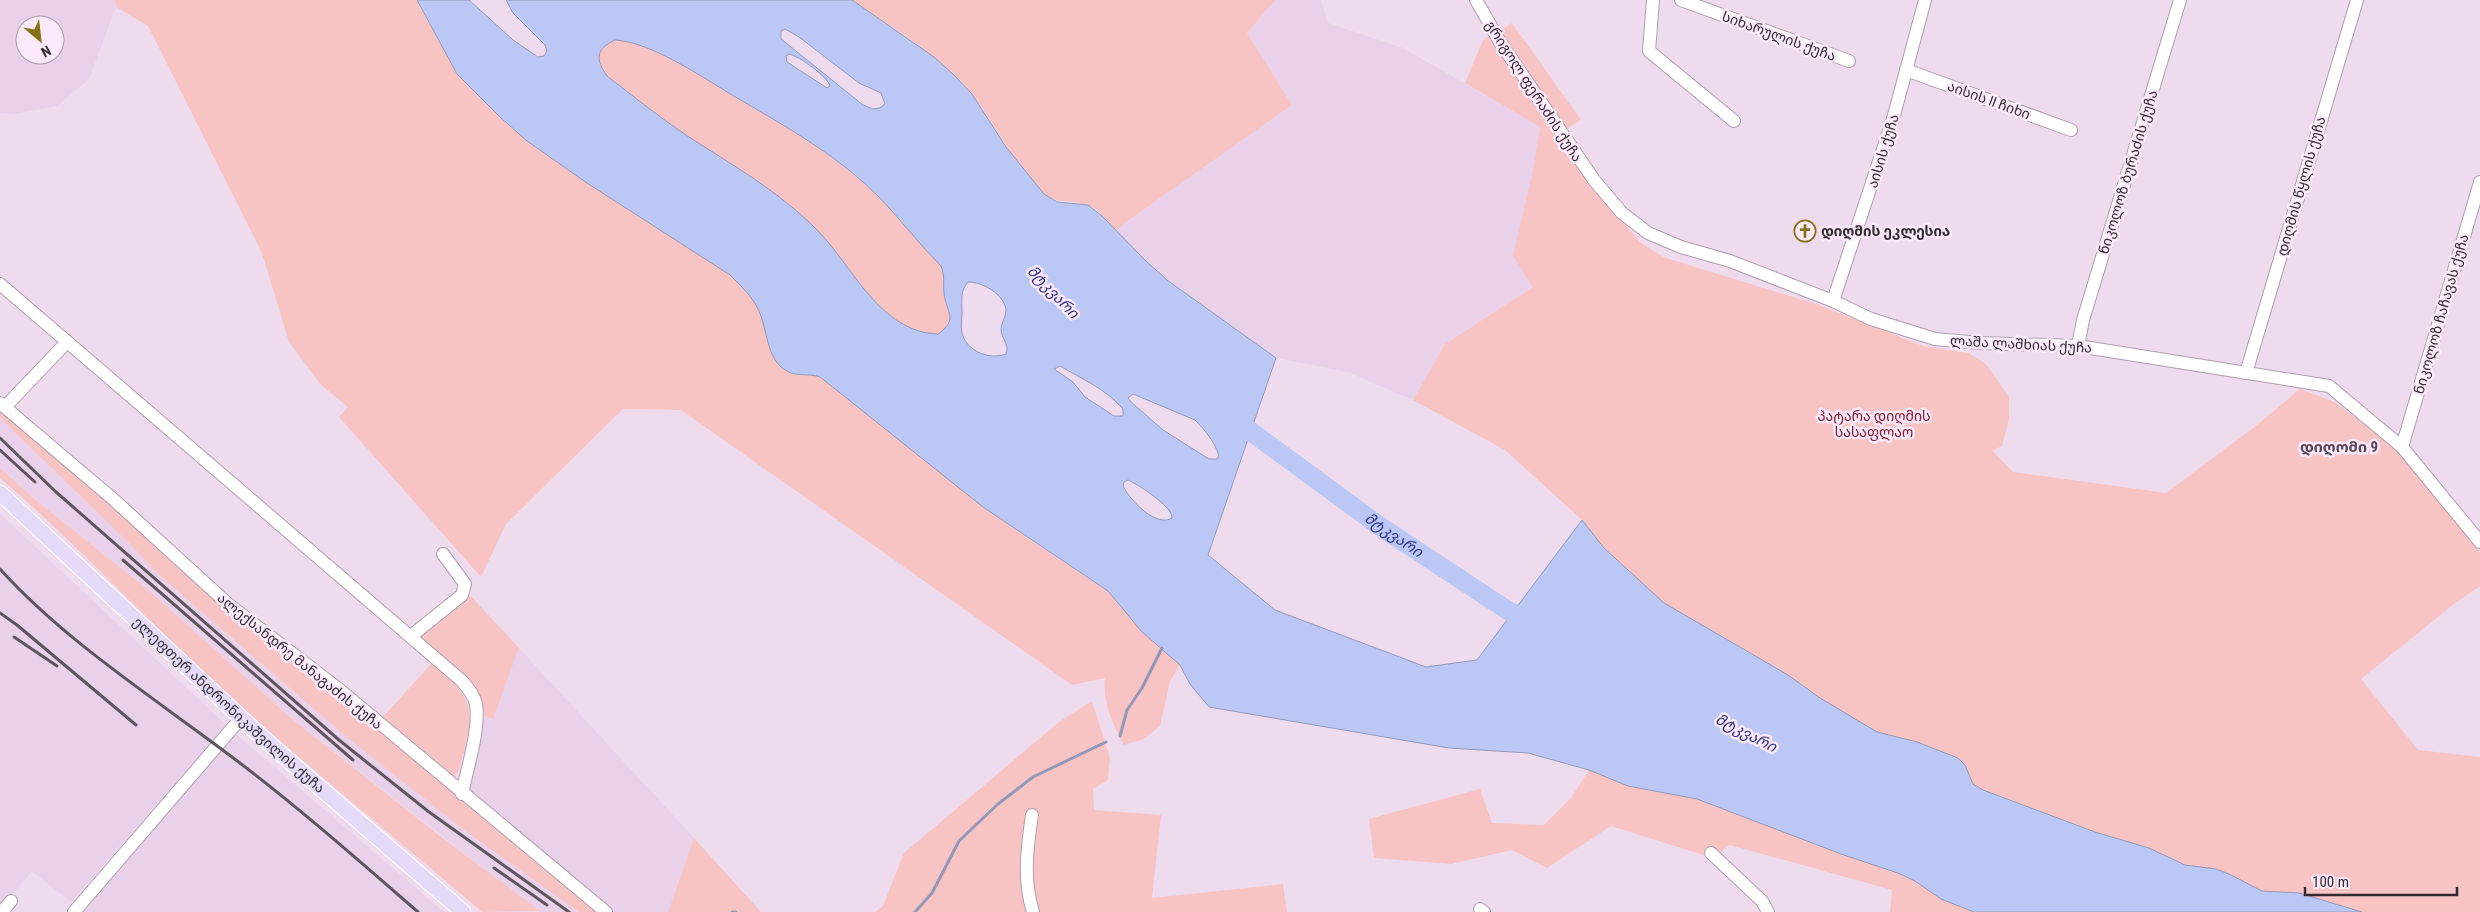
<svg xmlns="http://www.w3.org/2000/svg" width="2480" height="912" font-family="'Roboto Condensed','Noto Sans Georgian',sans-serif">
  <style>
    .built { fill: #e9d1e9; fill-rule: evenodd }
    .green { fill: #f8c3c3 }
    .water { fill: #bbc7f4; stroke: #9298ba; fill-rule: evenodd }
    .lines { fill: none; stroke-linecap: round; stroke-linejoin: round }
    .stream { stroke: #9298ba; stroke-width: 3 }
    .river { stroke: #bbc7f4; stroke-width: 19 }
    .minor-casing { stroke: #ae9dae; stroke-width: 14 }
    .major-casing { stroke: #fff; stroke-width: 17 }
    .minor { stroke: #fff; stroke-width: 12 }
    .major { stroke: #e5dbf8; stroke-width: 15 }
    .rail { stroke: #5f555f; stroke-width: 3 }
    .labels { text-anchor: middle; stroke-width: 5; stroke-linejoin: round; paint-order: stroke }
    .street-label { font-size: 14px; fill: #312a31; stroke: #fce9fb }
    .poi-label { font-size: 14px; font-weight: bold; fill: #312a31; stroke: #fce9fb; text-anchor: start }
    .park-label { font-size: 14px; fill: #831a29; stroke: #fce9fb }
    .water-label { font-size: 15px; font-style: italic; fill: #2b3184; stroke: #fce9fb }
    .neighbourhood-label { font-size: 15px; font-weight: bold; fill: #564755; stroke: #fce9fb }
  </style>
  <rect width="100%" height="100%" fill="#eedcee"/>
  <!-- built -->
  <g class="built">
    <path d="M 0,0 L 115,0 L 116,7 L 89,79 L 57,106 L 14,114 L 0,113 ZM 25,25 L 55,25 L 55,55 L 25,55 Z"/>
    <polygon points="1275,0 1321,0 1328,23 1403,48 1540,127 1532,175 1533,287 1445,344 1413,400 1348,372 1276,358 1167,280 1115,230 1292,105 1247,33"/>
    <polygon points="0,418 130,544 158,574 343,734 460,827 579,912 539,912 292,719 147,589 33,498 0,468"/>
    <polygon points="0,514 226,725 71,902 32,871 0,909"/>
    <polygon points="519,648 694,838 668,912 612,912 468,791 484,716 493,719"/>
    <polygon points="234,732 245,742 444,912 85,912"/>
  </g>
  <!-- green -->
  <g class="green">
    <path d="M 115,0 L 417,0 L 476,95 L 501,118 L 527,141 L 587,183 L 730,275 C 740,285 751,294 758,307 C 773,336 760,355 798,373 C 804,376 813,374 820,377 L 1023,535 L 1108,591 L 1142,632 L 1180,665 L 1170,681 L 1160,726 L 1144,739 L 1124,745 C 1113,726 1102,700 1105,678 L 1072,685 L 681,410 L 623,409 L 506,524 L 481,577 L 339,417 L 348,407 L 321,385 L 289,342 L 262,253 L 148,26 L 116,7 Z"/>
    <path d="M 852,0 L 1275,0 L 1247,33 L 1292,105 L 1115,230 C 1108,222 1098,208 1087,205 C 1071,199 1057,205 1044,193 C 1013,166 997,126 972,94 C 941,55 893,29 852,0 Z"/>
    <polygon points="1512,23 1581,120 1556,135 1575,164 1640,242 1663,257 1816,304 1923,346 1969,353 1986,364 2009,397 2009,419 2002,446 1993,451 2013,472 2166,493 2257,425 2300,389 2335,402 2403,454 2425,485 2480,552 2480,586 2454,604 2361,679 2418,750 2480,757 2480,912 2362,912 2299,893 2262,891 2241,880 2185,865 2149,848 2095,832 1983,790 1973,784 1965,765 1958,758 1917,742 1877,732 1820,698 1788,675 1664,603 1604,548 1582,520 1505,450 1413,400 1445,344 1533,287 1513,256 1532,175 1540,127 1465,83 1483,40"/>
    <path d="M 615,40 C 653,43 705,79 737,98 C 786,127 840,158 880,198 C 901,220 919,244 941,266 C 945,276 943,282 944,292 C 946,310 960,319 938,334 C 880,332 854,268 818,231 C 779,191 732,166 686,135 C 659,117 633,95 607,76 C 594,59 596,49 615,40 Z"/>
    <polygon points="0,412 531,858 599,912 579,912 460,827 343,734 158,574 130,544 0,418"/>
    <path d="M 0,468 L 33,498 L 147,589 L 292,719 L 440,836 L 540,911 L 482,912 C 395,837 306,766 221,688 C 146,620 77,544 0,478 Z"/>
    <polygon points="465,590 519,648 493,719 484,716 481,698 467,678 413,633"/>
    <path d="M 433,662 C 479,704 474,712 459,770 L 455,776 L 449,776 L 382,718 Z"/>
    <polygon points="1092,701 1110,758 1108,780 1093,789 1094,810 1161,815 1152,898 1283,884 1287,912 875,912 883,906 904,853 1059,722"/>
    <polygon points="1589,770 1628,786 1697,799 1841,854 1898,873 1915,881 1941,899 1974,912 1890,912 1892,890 1730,845 1713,858 1611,826 1547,868 1512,850 1451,864 1374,858 1369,819 1480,789 1492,823 1544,825 1571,798"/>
    <polygon points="694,838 761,912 668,912"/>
  </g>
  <!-- water -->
  <path class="water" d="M 417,0 L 469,0 L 513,40 L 538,57 L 544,56 L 547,51 L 545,45 L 513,13 L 506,0 L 852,0 L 934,57 L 954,75 L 972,94 L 1006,147 L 1044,194 L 1057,202 L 1088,205 L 1102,216 L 1145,260 L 1167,280 L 1276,358 L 1208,555 L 1275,610 L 1426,667 L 1477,660 L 1582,520 L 1604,548 L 1664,603 L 1788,675 L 1820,698 L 1877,732 L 1917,742 L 1958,758 L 1965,765 L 1973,784 L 1983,790 L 2095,832 L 2149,848 L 2185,865 L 2216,869 L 2229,874 L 2262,891 L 2299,893 L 2362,912 L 1974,912 L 1941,899 L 1915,881 L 1898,873 L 1841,854 L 1697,799 L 1628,786 L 1589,770 L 1528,753 L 1449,748 L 1209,707 L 1190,684 L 1180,665 L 1142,632 L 1108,591 L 983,507 L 820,377 C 809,373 797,377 787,371 C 765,360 768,326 757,307 C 750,294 740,285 730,275 L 587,183 L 527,141 L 501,118 L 457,74 ZM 785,29 L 799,37 L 859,83 L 881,93 L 885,104 L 880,108 L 873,109 L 863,105 L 781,39 L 781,31 ZM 615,40 C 652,42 705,79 737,98 C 787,127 840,157 880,198 C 901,220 919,244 941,266 C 945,276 943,282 944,293 C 945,310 960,319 938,334 C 880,332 854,268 818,231 C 779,191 732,165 686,135 C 659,117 633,96 607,76 C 595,59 596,49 615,40 ZM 789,54 C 799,56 828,77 830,86 L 827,88 L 787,62 L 786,56 ZM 968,282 C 983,282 1004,294 1006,310 C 1006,317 1001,323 1001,329 C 1001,339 1010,344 1006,354 C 990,360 969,352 963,336 C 960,328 962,320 962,312 C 962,300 960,291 968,282 ZM 1060,366 C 1082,379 1106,389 1123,409 L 1123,416 L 1114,416 L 1085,397 L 1073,382 L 1054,369 ZM 1133,394 L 1195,420 C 1205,430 1215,442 1219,456 L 1217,459 L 1209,459 L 1163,430 L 1130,401 L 1128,398 ZM 1128,480 C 1139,485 1173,507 1172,518 C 1156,528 1130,500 1123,486 L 1124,482 Z"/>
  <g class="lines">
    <!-- stream -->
    <g class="stream">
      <polyline points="1120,736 1127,710 1142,688 1162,648"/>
      <polyline points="732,912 736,912"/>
      <polyline points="915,912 932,893 959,841 998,804 1033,777 1106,742"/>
    </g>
    <!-- river -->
    <path class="river" id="s1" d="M 1231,417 L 1381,527 L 1507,610 L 1534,624"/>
    <!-- minor casing -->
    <g class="minor-casing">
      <g id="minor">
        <polyline points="1476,0 1500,42 1594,180 1622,213 1648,233 1681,247 1730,261 1833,301 1871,319 1935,339 1980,343 2078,346 2329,386 2402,447 2480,542"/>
        <polyline points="1653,0 1649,51 1734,121"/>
        <polyline points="1681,0 1849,61"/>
        <polyline points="1906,70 2071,130"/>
        <path d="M 0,284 L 462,681 C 468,688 474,695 476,704 C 480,730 467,768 462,794"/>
        <polyline points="1833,301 1893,119 1925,0"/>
        <polyline points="2078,346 2083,320 2180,0"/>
        <polyline points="2246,373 2357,0"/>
        <polyline points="0,403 113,499 228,604 340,690 606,912"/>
        <polyline points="5,407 67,342"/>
        <polyline points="2402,447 2480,182"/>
        <polyline points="411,636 462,595 465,584 443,554"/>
        <path d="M 1032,815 C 1027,848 1023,880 1033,912"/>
        <polyline points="1711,853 1762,901 1768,912"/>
        <polyline points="1480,909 1484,912"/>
        <polyline points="2,912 11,901"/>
        <polyline points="74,912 241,718"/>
      </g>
    </g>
    <!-- major casing -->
    <g class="major-casing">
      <g id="major">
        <path id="s2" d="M 0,493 L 264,739 L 463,912"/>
      </g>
    </g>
    <!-- minor -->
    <use href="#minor" class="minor"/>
    <!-- major -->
    <use href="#major" class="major"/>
    <!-- rail -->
    <g class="rail">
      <polyline points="0,438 56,492 339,740 429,812 569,912"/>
      <polyline points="0,450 35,482"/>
      <polyline points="123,560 353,760"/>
      <path d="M 0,569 C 65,641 154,698 232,757 C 297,806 357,859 418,912"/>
      <polyline points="0,613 17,625 136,725"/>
      <polyline points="14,637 57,666"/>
      <polyline points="494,868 547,905"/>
    </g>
  </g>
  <!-- icons -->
  <defs>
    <g id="church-ring" transform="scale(1.125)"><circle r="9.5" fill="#fce9fb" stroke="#847212" stroke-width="1.5"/><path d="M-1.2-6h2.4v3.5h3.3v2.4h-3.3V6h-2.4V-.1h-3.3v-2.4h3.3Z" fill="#847212"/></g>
  </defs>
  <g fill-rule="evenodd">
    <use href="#church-ring" x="1805" y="231"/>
  </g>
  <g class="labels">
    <!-- street labels -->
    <g class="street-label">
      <text transform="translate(1779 36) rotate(20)" y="5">სიხარულის ქუჩა</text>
      <text transform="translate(1534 91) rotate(57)" y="5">გრიგოლ ფერაძის ქუჩა</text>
      <text transform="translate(1989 100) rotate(20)" y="5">აისის II ჩიხი</text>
      <text transform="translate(1883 151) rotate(-73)" y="5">აისის ქუჩა</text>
      <text transform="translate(2128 172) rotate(-73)" y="5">ნიკოლოზ ბურაძის ქუჩა</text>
      <text transform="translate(2301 186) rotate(-74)" y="5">დიღმის წყლის ქუჩა</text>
      <text transform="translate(2441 314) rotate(-74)" y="5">ნიკოლოზ ჩაჩავას ქუჩა</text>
      <text transform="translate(2021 344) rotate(3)" y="5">ლაშა ლაშხიას ქუჩა</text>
      <text transform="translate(300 661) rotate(39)" y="5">ალექსანდრე მანაგაძის ქუჩა</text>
      <text dy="5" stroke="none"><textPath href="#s2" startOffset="312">ელეფთერ ანდრონიკაშვილის ქუჩა</textPath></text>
    </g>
    <!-- poi labels -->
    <g class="poi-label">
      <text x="1821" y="236">დიღმის ეკლესია</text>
    </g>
    <!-- park labels -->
    <g class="park-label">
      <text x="1874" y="421">პატარა დიღმის<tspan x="1874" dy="16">სასაფლაო</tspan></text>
    </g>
    <!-- water labels -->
    <g class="water-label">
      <text transform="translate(1053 292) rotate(46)" y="5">მტკვარი</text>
      <text dy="5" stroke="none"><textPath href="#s1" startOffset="201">მტკვარი</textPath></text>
      <text transform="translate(1746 733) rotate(27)" y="5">მტკვარი</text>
    </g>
    <!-- neighbourhood labels -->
    <g class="neighbourhood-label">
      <text x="2339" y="452">დიღომი 9</text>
    </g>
  </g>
  <!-- north arrow -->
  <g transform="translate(40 40) rotate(152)"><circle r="24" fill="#fce9fb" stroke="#ab9daa"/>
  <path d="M0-4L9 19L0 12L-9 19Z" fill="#847212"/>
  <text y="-8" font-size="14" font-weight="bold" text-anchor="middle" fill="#312a31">N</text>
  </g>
  <!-- scale -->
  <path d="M2305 887v8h152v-8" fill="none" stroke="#312a31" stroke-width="2.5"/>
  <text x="2312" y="887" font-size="15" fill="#312a31" stroke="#fce9fb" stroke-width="4" paint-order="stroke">100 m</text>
</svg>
